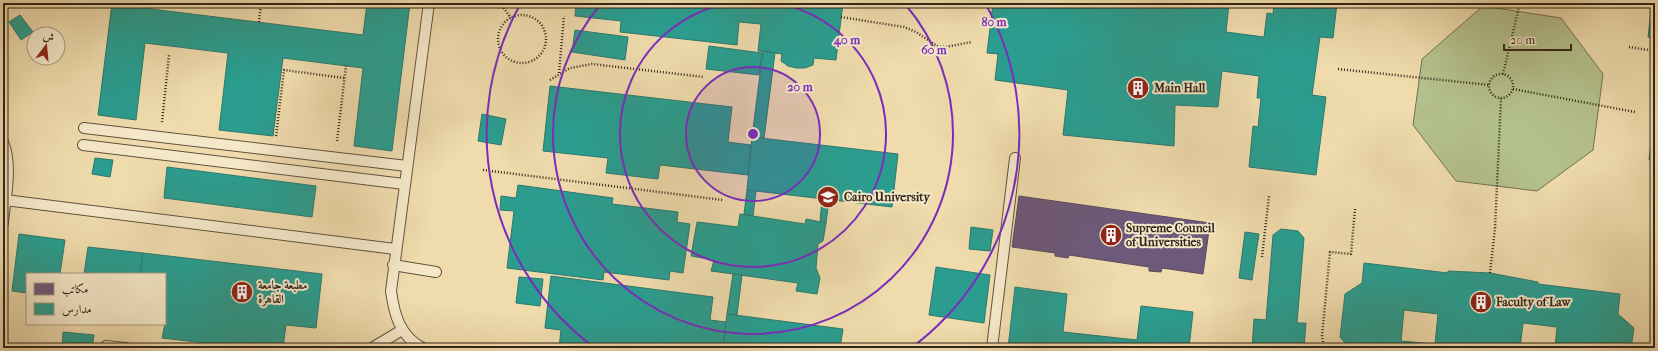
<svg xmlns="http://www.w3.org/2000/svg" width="1658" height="351" font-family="'IM FELL French Canon',Amiri,serif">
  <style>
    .green { fill: #b4c18d; stroke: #737253 }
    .offices { fill: #6d597a; stroke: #5b495d }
    .schools { fill: #2a9d8f; stroke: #2c796c; fill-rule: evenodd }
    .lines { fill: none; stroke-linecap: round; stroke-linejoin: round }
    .lane-casing { stroke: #61523e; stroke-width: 12 }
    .path { stroke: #322419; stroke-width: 2.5; stroke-dasharray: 1 2; stroke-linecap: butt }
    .lane { stroke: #f5e8c9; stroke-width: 10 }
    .ring { fill: none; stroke: #7b2cbf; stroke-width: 2 }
    .labels { text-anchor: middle; stroke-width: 4; stroke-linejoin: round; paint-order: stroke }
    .poi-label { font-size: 12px; font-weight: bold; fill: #322419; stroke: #f5e8c9; text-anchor: start }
    .centre { fill: #7b2cbf; stroke: #f5e8c9; stroke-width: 2 }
    .ring-label { font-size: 12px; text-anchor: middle; font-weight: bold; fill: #7b2cbf; stroke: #f5e8c9; stroke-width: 4; stroke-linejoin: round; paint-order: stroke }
  </style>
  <rect width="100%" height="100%" fill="#efdbac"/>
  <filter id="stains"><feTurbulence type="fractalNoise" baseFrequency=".005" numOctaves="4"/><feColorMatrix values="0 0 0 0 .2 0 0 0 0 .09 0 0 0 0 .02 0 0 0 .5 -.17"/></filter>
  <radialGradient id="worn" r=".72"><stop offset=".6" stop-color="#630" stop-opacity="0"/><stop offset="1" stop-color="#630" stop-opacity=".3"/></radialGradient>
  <!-- green -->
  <polygon class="green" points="1483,6 1561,18 1603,74 1593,150 1537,191 1456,181 1413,125 1422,59"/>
  <!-- offices -->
  <polygon class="offices" points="1019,196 1210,223 1203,274 1162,268 1161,272 1149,271 1149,267 1069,255 1068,258 1055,256 1055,253 1012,247"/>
  <!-- schools -->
  <g class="schools">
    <polygon points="112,3 152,3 151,9 363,35 367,3 410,3 392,151 354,146 363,68 283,58 273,136 219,130 228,53 145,43 136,120 98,115"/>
    <polygon points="556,3 843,3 836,60 814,58 813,65 805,68 797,68 788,66 781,61 782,54 758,51 761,24 739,22 737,45 620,32 621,21 575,16 576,5"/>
    <polygon points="993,3 1229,3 1226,32 1264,37 1267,13 1273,14 1274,3 1337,3 1333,38 1320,37 1312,95 1326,97 1316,175 1249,167 1253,126 1258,127 1261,98 1257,98 1259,76 1222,71 1218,107 1175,105 1174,146 1063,135 1068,90 995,80 998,54 987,53"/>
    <polygon points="1651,11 1655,12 1655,38 1648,37"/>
    <polygon points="20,15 33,32 21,40 9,22"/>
    <polygon points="575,30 628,37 625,60 572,52"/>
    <polygon points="709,46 762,53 759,75 706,69"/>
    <polygon points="763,51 775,53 764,138 752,137"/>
    <polygon points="550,86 732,107 728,142 751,145 748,175 660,165 658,179 606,173 608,158 543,151"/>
    <polygon points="482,114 506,119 501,145 478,141"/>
    <polygon points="752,137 898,154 892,207 747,190"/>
    <polygon points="1651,143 1655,144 1655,161 1649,160"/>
    <polygon points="95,158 113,160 110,177 92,174"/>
    <polygon points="167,167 316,186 312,217 164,198"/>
    <polygon points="518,185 613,198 612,204 678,212 677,222 690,224 683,273 670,271 669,280 604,272 603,280 507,268 514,211 500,210 501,196 516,198"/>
    <polygon points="747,190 756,191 753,216 744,214"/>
    <polygon points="822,199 829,200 826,223 820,222"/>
    <polygon points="740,214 805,224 806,219 826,223 823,241 818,244 816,268 820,278 817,294 796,291 798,283 711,271 714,260 691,256 697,222 738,227"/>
    <polygon points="971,227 993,230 990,251 969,249"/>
    <polygon points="1281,229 1298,231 1304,238 1297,323 1306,323 1304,348 1252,348 1254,319 1266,320 1273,235"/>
    <polygon points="1245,232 1259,234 1252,280 1239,278"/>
    <polygon points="19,234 65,240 60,274 27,274 27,293 12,291"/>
    <polygon points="88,247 143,253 140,274 84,274"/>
    <polygon points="143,253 322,274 316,328 286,325 283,348 248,348 162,338 165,324 165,274 140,274"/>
    <path d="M 1364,263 L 1448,273 L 1448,271 L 1490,273 L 1538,282 L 1538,284 L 1620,294 L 1618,314 L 1634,328 L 1631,348 L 1555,348 L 1557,327 L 1523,323 L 1520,348 L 1349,348 L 1340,337 L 1345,294 L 1362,283 ZM 1404,310 L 1438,314 L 1435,344 L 1401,341 Z"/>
    <polygon points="936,267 990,275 984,323 929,315"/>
    <polygon points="733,274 742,275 737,315 727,314"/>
    <polygon points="551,276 713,297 710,320 726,322 723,348 559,348 561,330 545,328"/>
    <polygon points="519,277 543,279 540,306 516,303"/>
    <polygon points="1015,287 1067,294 1063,332 1137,340 1141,306 1193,312 1189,348 1008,348"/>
    <polygon points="727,314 843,329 840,348 723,348"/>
    <polygon points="63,332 94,335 92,348 62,348"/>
  </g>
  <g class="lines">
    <!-- lane casing -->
    <g class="lane-casing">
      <g id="lane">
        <polyline points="84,128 407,166"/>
        <path d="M 3,142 C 13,166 5,198 3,223"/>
        <polyline points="83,145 404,184"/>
        <polyline points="5,200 395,249"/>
        <polyline points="393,265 436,272"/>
        <polyline points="106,346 126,348"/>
        <polyline points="372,348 402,330"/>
        <path d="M 423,348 C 400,337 394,314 391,291 L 429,3"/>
        <polyline points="992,348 1015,158"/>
      </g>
    </g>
    <!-- path -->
    <g class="path">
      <polyline points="500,3 511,18"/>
      <polyline points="3,6 12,3"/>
      <circle cx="522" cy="39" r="24"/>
      <polyline points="841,17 904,27 916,32 937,46 945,47 972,42"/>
      <polyline points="259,22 261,3"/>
      <polyline points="1629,47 1655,51"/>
      <polyline points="1338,69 1489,85"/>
      <polyline points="559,73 564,16"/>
      <polyline points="1503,74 1520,3"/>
      <circle cx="1501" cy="86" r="12"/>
      <polyline points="550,80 570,68 592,64 704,77"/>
      <polyline points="1513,89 1635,112"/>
      <polyline points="162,122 169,55"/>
      <polyline points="276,136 284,70 344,78"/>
      <polyline points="337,141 346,66"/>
      <polyline points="483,170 723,200"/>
      <polyline points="1262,257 1269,196"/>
      <polyline points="1490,273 1495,228 1501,98"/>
      <polyline points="1324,348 1322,336 1330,252 1351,254 1355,209"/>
    </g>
    <!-- lane -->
    <use href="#lane" class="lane"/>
  </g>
  <!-- distance rings -->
  <circle cx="753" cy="134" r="67" fill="#7b2cbf" fill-opacity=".12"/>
  <g class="ring">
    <circle cx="753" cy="134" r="67"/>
    <path d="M776 3A133 133 0 1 1 730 3"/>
    <path d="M905 4A200 200 0 1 1 601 4"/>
    <path d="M595 348A266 266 0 0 1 521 3M985 3A266 266 0 0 1 911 348"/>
  </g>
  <!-- icons -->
  <defs>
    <g id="building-disc" transform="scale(1.15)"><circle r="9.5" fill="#8f2418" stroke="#f5e8c9"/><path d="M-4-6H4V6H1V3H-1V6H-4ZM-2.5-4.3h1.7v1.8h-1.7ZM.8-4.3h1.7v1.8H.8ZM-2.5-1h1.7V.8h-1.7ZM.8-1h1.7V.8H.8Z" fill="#fff"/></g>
    <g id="university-disc" transform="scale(1.15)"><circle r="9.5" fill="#8f2418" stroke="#f5e8c9"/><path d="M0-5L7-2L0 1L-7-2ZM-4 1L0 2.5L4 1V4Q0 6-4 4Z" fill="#fff"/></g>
  </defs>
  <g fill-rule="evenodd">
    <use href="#building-disc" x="1138" y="88"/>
    <use href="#university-disc" x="828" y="197"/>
    <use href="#building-disc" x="1111" y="235"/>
    <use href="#building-disc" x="242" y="292"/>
    <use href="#building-disc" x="1481" y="302"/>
  </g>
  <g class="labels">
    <!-- poi labels -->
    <g class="poi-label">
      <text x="1154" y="92">Main Hall</text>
      <text x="844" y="201">Cairo University</text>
      <text x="1126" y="232">Supreme Council<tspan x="1126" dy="14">of Universities</tspan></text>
      <text x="258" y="289">مطبعة جامعة<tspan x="258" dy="14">القاهرة</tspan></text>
      <text x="1496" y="306">Faculty of Law</text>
    </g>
  </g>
  <circle cx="753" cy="134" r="6" class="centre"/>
  <g class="ring-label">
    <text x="994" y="26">80 m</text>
    <text x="847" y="44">40 m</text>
    <text x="934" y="54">60 m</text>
    <text x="800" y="91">20 m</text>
  </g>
  <!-- margin -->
  <rect width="1658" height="351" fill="none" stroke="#efdbac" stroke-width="16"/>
  <rect x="4" y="4" width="1650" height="343" fill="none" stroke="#322419" stroke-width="2"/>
  <rect x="8" y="8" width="1642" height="335" fill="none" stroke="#322419"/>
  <!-- legend -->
  <rect x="26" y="273" width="140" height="52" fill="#f5e8c9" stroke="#a79a83"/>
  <rect x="34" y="283" width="20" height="12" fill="#6d597a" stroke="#a79a83"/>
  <text x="62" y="293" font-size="12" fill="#322419">مكاتب</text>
  <rect x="34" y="303" width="20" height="12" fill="#2a9d8f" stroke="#a79a83"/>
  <text x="62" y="313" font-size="12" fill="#322419">مدارس</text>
  <!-- north arrow -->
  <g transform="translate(46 46) rotate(16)"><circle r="19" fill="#f5e8c9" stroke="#a79a83"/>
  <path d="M0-3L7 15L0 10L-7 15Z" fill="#8f2418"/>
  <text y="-6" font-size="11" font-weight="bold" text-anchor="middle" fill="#322419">ش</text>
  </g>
  <!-- scale -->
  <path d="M1504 44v6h67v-6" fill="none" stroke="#322419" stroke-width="2"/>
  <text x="1510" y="44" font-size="12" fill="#322419" stroke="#f5e8c9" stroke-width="3" paint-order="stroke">20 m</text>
  <rect width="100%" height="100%" filter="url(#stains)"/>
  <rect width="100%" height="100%" fill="url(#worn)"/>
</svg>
